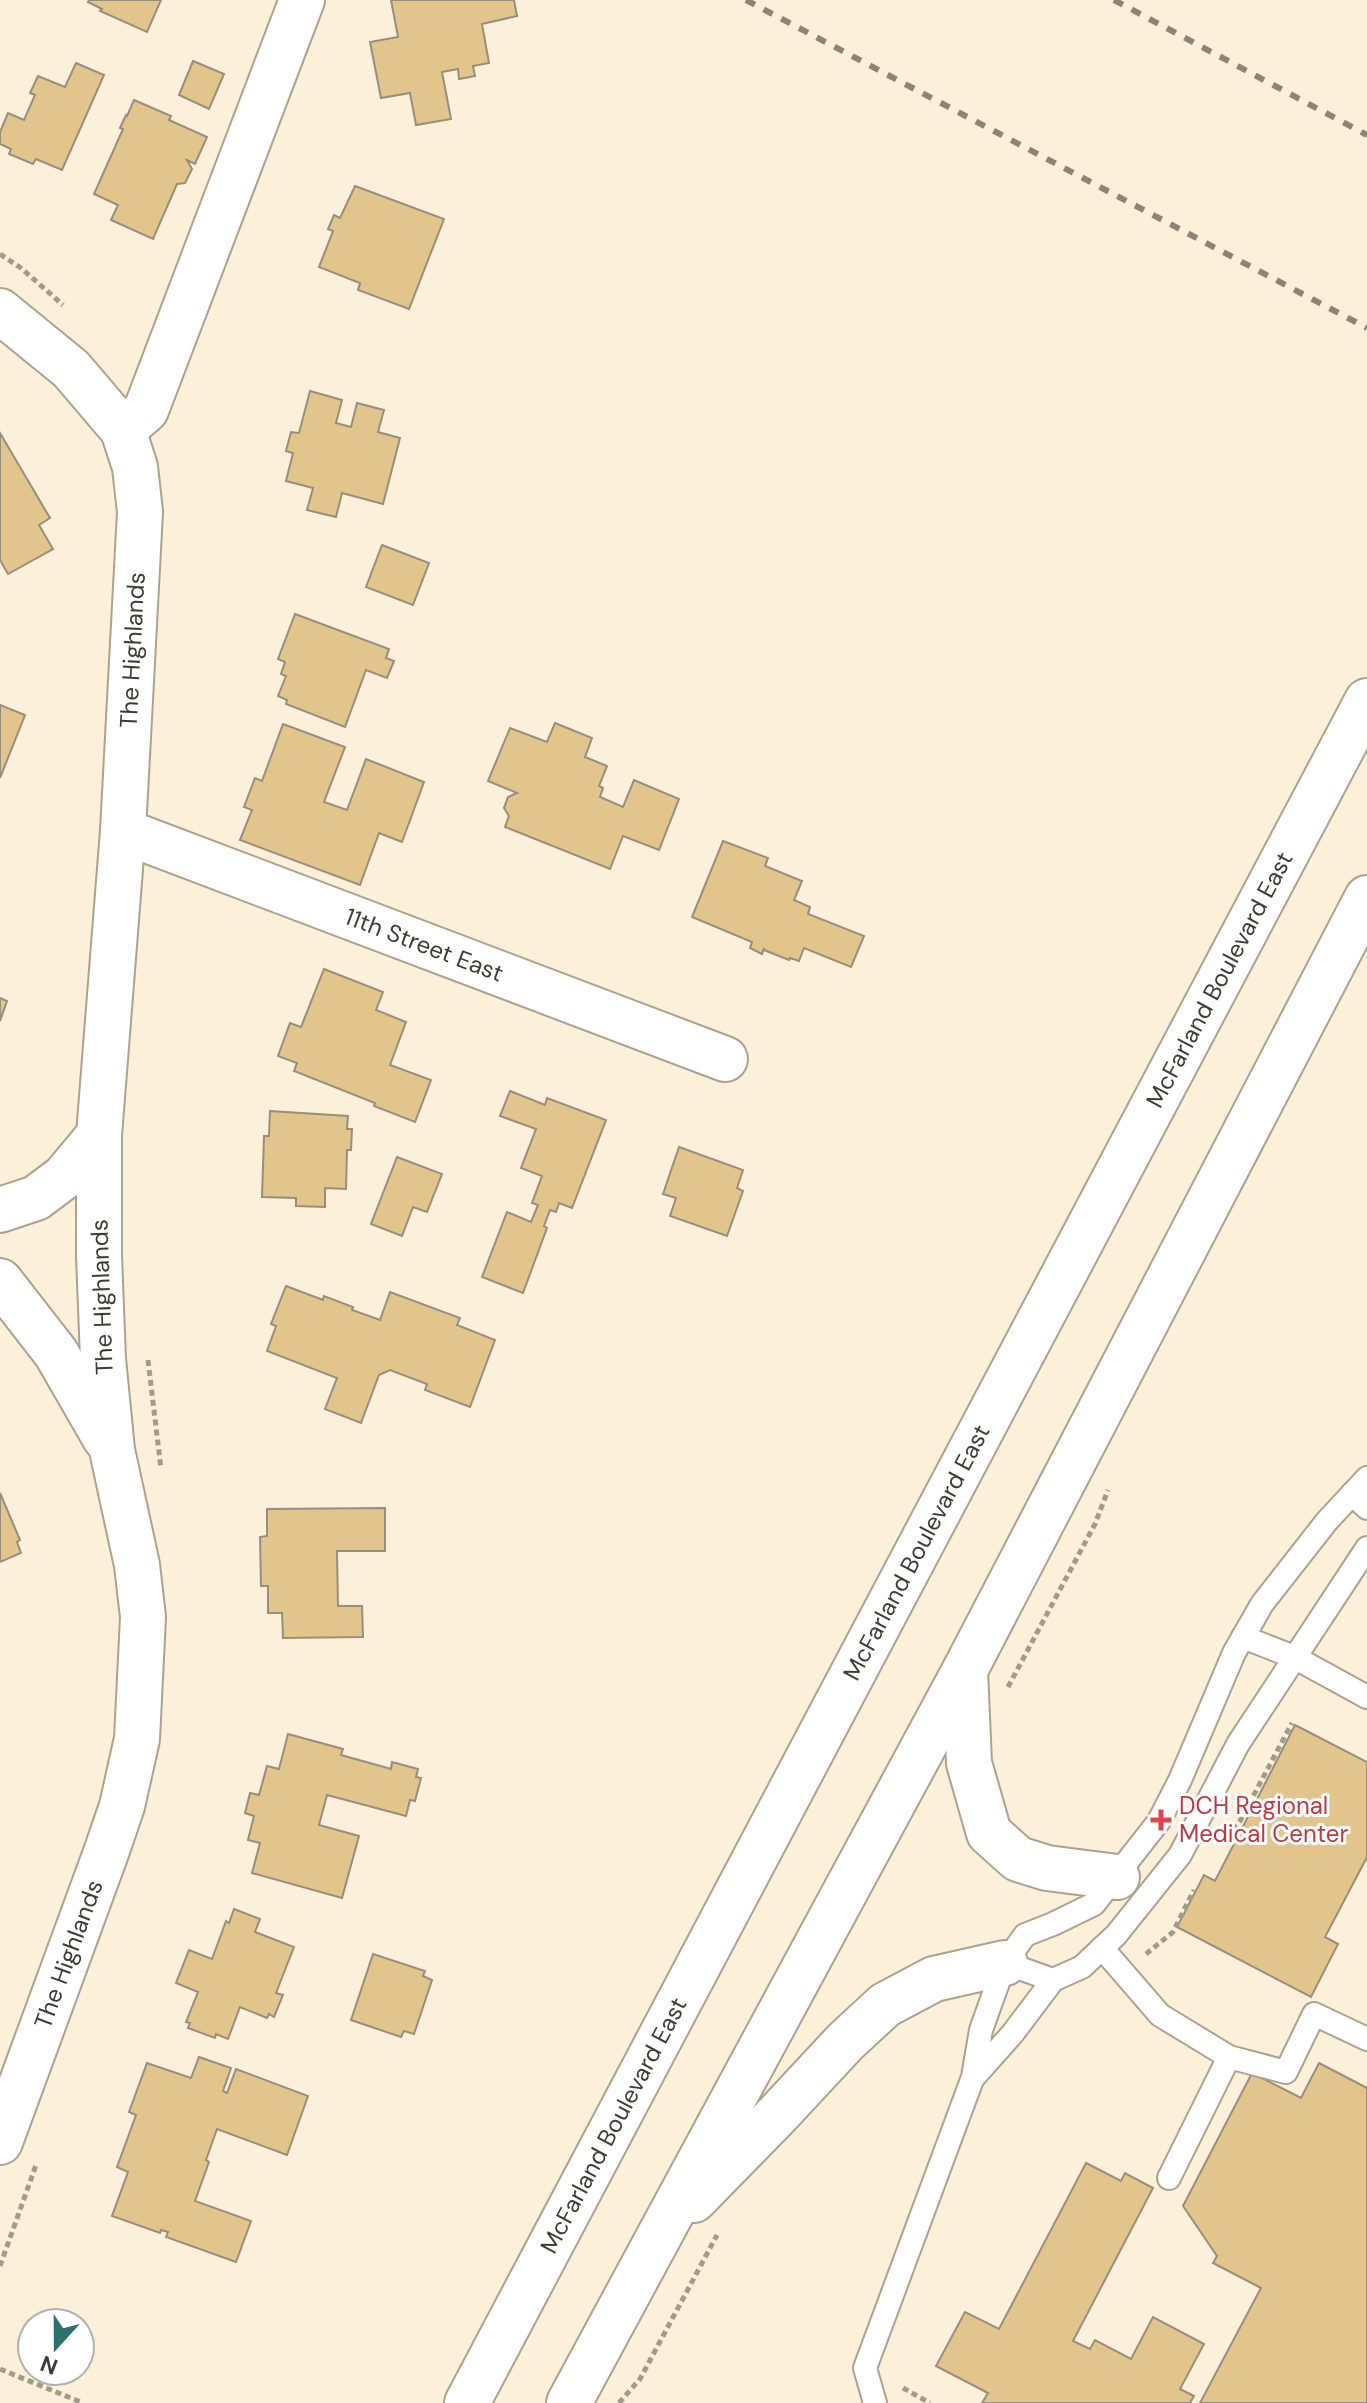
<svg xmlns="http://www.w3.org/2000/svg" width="1367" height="2403" font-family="'DM Sans',sans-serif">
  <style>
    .building { fill: #e2c58d; stroke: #998e7b; stroke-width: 2 }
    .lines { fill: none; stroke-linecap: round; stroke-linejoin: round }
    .service-casing { stroke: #aca28e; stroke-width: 26 }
    .minor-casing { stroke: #aca28e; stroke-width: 48 }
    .motorway-casing { stroke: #aca28e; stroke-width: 48 }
    .path { stroke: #a29a8b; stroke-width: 5; stroke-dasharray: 6 4; stroke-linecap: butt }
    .service { stroke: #fff; stroke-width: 22 }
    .minor { stroke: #fff; stroke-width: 44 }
    .motorway { stroke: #fff; stroke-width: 44 }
    .rail { stroke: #8c8577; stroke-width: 6; stroke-dasharray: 10 10; stroke-linecap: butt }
    .health-dot { fill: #e0444e; stroke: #fff; stroke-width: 3 }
    .labels { text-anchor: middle; stroke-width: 6; stroke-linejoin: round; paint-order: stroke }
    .street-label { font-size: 24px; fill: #403c34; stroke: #fff }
    .health-label { font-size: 24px; fill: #be3a42; stroke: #fff; text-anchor: start }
  </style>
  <rect width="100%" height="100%" fill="#fcf0db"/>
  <!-- building -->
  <g class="building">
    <polygon points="89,0 161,0 147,32 100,11 102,9 88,2"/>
    <polygon points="391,0 514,0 517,16 482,24 489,63 473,66 475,76 459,79 458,69 442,72 451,119 416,125 410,93 381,98 370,42 398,37"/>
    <polygon points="193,61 224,74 209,109 179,95"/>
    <polygon points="76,63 104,75 62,170 36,159 33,164 9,154 11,149 0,144 0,132 8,113 24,120 35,95 30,93 38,76 65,87"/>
    <polygon points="134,100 171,116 169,120 207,137 195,164 187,160 192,169 185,183 177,184 153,239 111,220 118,205 94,194 123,129 120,128 126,115 127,116"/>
    <polygon points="355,186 444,219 409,309 358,290 360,283 319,267 333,231 328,229 334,215 340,218"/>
    <polygon points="310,391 342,400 336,423 351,427 357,403 384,410 378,432 400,438 383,504 342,493 336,517 307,510 313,488 286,481 293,453 286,451 291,432 299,433"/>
    <polygon points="0,433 50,518 39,525 53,549 8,574 0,560"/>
    <polygon points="382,545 429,563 413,605 366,587"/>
    <polygon points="295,614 389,649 386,658 394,661 387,678 366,670 345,727 286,704 287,700 278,696 286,676 281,674 285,662 278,659"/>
    <polygon points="0,705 25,715 0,778"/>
    <polygon points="555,723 592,738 585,757 607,766 599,786 603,788 600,797 623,807 634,780 679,799 659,850 623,836 610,869 505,827 509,816 504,808 508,797 517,793 488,781 510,728 547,742"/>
    <polygon points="283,724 345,747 324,802 347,810 366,759 424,782 402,842 379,833 360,885 240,840 252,810 244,807 255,778 262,781"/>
    <polygon points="723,841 768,858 765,866 802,881 794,900 810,907 808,914 864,936 851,967 804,948 799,961 790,958 789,960 764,950 764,948 762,954 750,948 752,942 692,917"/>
    <polygon points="324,969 383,992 376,1010 406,1022 390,1065 431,1080 415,1122 374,1106 375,1103 294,1071 297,1063 278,1056 290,1023 301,1027"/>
    <polygon points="0,998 7,1001 0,1021"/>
    <polygon points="510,1091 545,1105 547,1098 606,1120 572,1208 559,1203 556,1212 550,1210 544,1226 547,1228 523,1293 482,1277 507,1212 531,1222 538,1205 532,1203 542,1176 521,1168 536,1129 500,1116"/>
    <polygon points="270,1111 348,1116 347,1129 352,1129 351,1150 347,1150 346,1189 325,1188 325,1207 296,1206 296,1198 262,1197 264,1136 269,1136"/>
    <polygon points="679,1147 743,1170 737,1188 743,1191 727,1236 670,1216 676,1198 663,1194"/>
    <polygon points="397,1157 442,1174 427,1212 413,1207 402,1236 371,1224"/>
    <polygon points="286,1286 323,1300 324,1296 353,1307 352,1310 380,1320 390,1292 460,1318 457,1325 495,1340 470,1407 425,1390 427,1384 390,1370 379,1375 361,1423 325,1409 337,1378 267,1351 276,1326 271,1324"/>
    <polygon points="0,1493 20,1540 17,1542 21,1553 0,1562"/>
    <polygon points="385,1508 385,1551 337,1551 338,1606 362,1606 363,1637 283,1638 282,1613 268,1613 268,1586 261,1586 260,1537 267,1536 267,1509"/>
    <polygon points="1295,1725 1367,1762 1367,1857 1325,1937 1338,1944 1311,1997 1177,1927 1204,1875 1215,1881"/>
    <polygon points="288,1734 343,1749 341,1755 391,1769 392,1762 418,1769 416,1777 421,1778 415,1801 410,1800 406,1816 327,1795 319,1825 359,1836 342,1898 252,1873 260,1843 248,1840 254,1816 245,1813 250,1793 259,1795 267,1766 279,1769"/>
    <polygon points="234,1909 260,1919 255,1932 294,1947 276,1993 283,1995 274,2017 269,2014 267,2018 240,2007 228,2039 216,2034 215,2038 188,2028 190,2023 186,2022 198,1992 176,1983 189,1950 212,1959 226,1921 229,1923"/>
    <polygon points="373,1954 425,1971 423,1976 432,1980 414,2034 404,2031 401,2037 351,2020"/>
    <polygon points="199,2057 231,2068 223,2091 227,2093 236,2069 308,2096 287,2155 217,2129 206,2160 209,2162 195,2201 251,2221 236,2262 166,2237 168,2232 161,2230 160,2233 112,2216 128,2172 117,2167 136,2115 129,2112 147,2063 191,2078"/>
    <polygon points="1319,2063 1367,2088 1367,2403 1200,2403 1261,2288 1213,2263 1217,2256 1183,2206 1252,2073 1301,2098"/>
    <polygon points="1086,2163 1121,2181 1125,2173 1153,2188 1073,2341 1090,2349 1095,2340 1131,2359 1153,2317 1204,2344 1180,2389 1194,2396 1190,2403 982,2403 988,2393 936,2366 965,2312 999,2329"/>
  </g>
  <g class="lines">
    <!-- service casing -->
    <g class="service-casing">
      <g id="service">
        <polyline points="1352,1494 1367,1508"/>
        <polyline points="1243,1637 1294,1657 1367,1697"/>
        <polyline points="1102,1948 1160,2015 1229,2057 1286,2072 1314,2014 1367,2039"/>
        <polyline points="1005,1963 1053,1980 1082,1967 1116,1935 1180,1855 1238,1744 1367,1548"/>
        <polyline points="974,2077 1013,2033 1053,1980"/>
        <polyline points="1169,2178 1229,2057"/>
        <polyline points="875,2403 865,2368 973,2077 981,2030 1005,1963 1025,1935 1053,1924 1094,1904 1159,1821 1180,1780 1234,1653 1262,1604 1327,1521 1367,1478"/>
      </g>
    </g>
    <!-- minor casing -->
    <g class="minor-casing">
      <g id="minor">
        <polyline points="0,311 71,369 123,430"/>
        <path id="s1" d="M 123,831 L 725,1059"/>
        <polyline points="0,1210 36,1198 64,1177 99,1135"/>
        <polyline points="0,1281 56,1353 105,1438"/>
        <path id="s2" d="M 0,2142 L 107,1850 L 122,1806 L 137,1739 L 143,1617 L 137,1565 L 112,1450 L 103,1359 L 99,1256 L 99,1135 L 123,831 L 140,512 L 135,467 L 123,430 L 146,410 L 302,0"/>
      </g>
    </g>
    <!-- motorway casing -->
    <g class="motorway-casing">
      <g id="motorway">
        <polyline points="965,1670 969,1763 989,1833 1018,1859 1047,1868 1117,1877"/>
        <polyline points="694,2200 779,2113 845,2042 885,2005 934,1979 1005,1963"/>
        <path id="s3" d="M 467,2403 L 1367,701"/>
        <polyline points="569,2403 965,1670 1367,898"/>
      </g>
    </g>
    <!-- path -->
    <g class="path">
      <polyline points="0,254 21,268 63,305"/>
      <polyline points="148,1360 161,1469"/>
      <polyline points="1008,1687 1095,1524 1108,1490"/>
      <polyline points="1226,1837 1240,1821 1292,1723"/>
      <polyline points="1146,1954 1173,1932 1194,1890"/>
      <polyline points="0,2266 36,2165"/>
      <polyline points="0,2369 83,2403"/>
      <polyline points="903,2388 930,2403"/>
      <polyline points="619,2403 640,2379 717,2235"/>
    </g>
    <!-- service -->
    <use href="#service" class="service"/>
    <!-- minor -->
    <use href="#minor" class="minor"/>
    <!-- motorway -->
    <use href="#motorway" class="motorway"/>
    <!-- rail -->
    <g class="rail">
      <polyline points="746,0 1367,328"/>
      <polyline points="1114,0 1367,135"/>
    </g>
  </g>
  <!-- markers -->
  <path class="health-dot" d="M1157 1808h8v8h8v8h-8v8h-8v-8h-8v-8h8z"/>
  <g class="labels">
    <!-- street labels -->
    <g class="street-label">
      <text dy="8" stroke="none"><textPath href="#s2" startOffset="1520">The Highlands</textPath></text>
      <text dy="8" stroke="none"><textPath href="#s1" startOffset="322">11th Street East</textPath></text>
      <text dy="8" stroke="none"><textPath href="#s3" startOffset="1610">McFarland Boulevard East</textPath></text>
      <text transform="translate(102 1297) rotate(-92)" y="8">The Highlands</text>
      <text dy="8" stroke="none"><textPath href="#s3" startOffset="962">McFarland Boulevard East</textPath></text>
      <text dy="8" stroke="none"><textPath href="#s2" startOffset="200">The Highlands</textPath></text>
      <text dy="8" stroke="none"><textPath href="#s3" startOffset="314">McFarland Boulevard East</textPath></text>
    </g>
    <!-- health labels -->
    <g class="health-label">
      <text x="1179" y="1814">DCH Regional<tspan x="1179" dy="28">Medical Center</tspan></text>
    </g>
  </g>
  <!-- north arrow -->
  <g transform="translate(56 2347) rotate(201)"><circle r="38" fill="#ffffff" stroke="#b3b1ae" stroke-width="2"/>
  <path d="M0-6L14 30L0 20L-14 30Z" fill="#2a726a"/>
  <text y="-12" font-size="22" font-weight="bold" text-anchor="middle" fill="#403c34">N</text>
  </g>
</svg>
